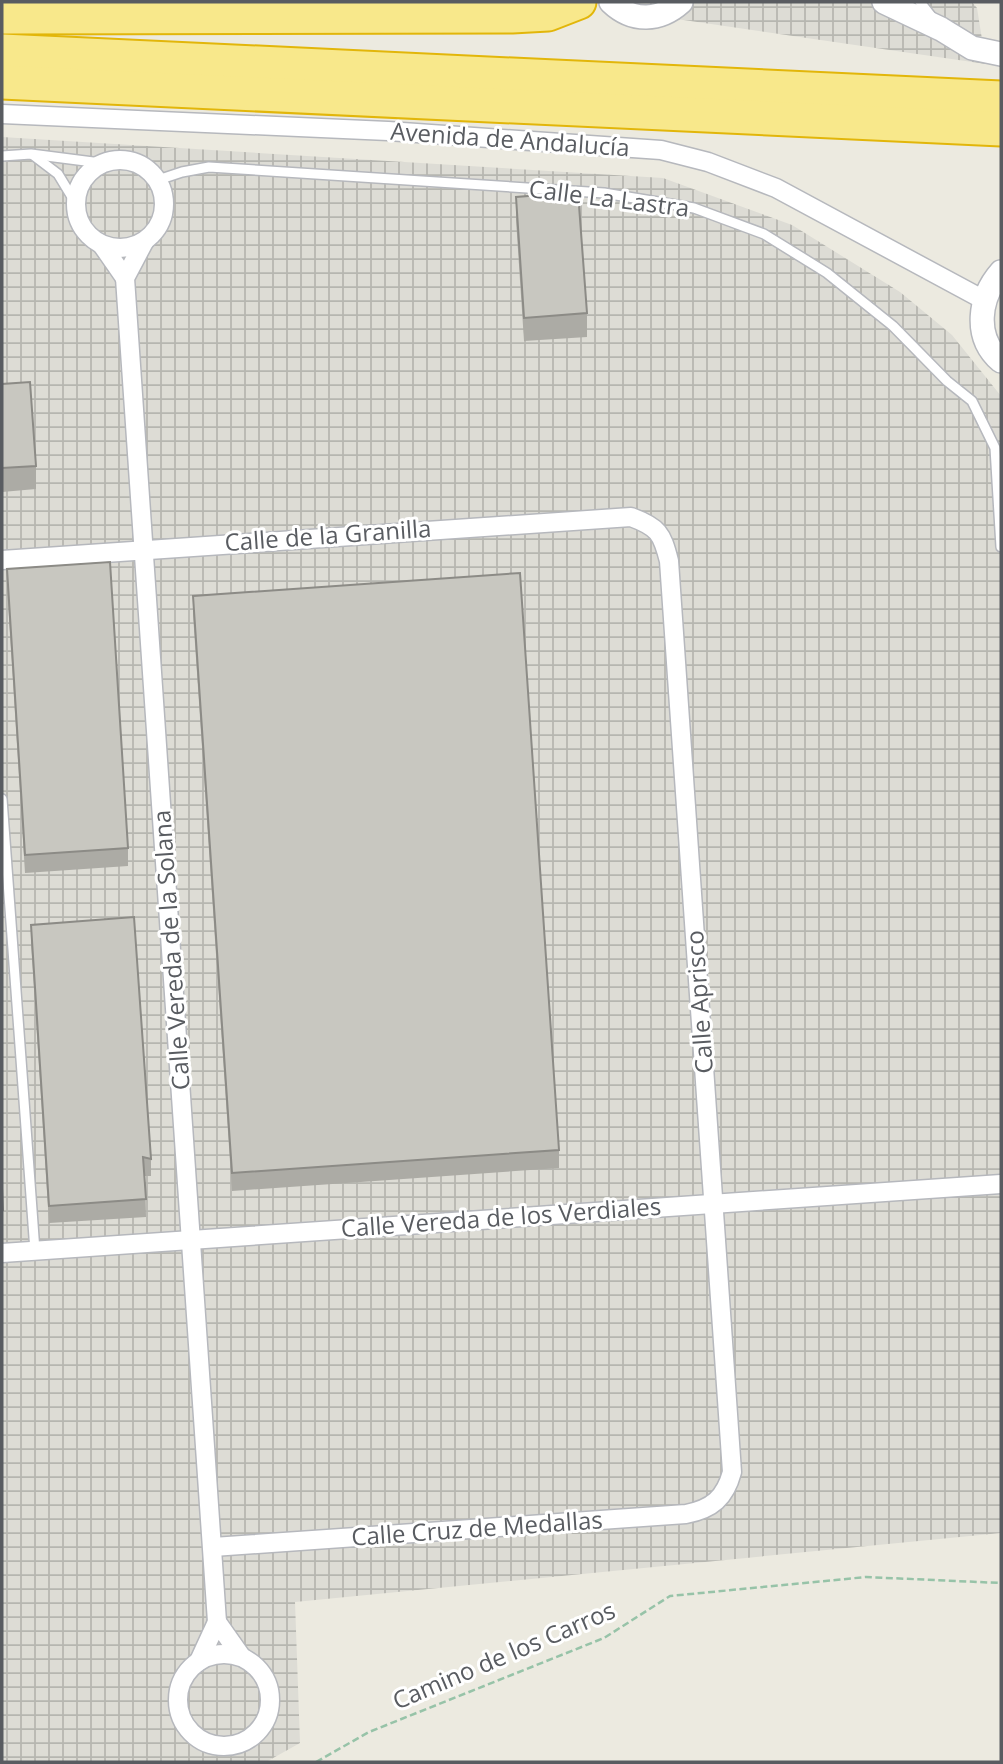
<svg xmlns="http://www.w3.org/2000/svg" width="1003" height="1764" font-family="'Open Sans',sans-serif">
  <style>
    .industrial { fill: url(#industrial-grid) }
    .lines { fill: none; stroke-linecap: round; stroke-linejoin: round }
    .service-casing { stroke: #b6b8bd; stroke-width: 12 }
    .minor-casing { stroke: #b6b8bd; stroke-width: 21 }
    .tertiary-casing { stroke: #b6b8bd; stroke-width: 26 }
    .motorway-casing { stroke: #e2b60a; stroke-width: 37 }
    .path { stroke: #97c3a8; stroke-width: 2.5; stroke-dasharray: 7 3.5; stroke-linecap: butt }
    .service { stroke: #fff; stroke-width: 9 }
    .minor { stroke: #fff; stroke-width: 18 }
    .tertiary { stroke: #fff; stroke-width: 23 }
    .motorway { stroke: #f8e88b; stroke-width: 33 }
    .wall { fill: #acaba5 }
    .building { fill: #c8c7c0; stroke: #8c8b86; stroke-width: 2 }
    .labels { text-anchor: middle; stroke-width: 6; stroke-linejoin: round; paint-order: stroke }
    .street-label { font-size: 24px; fill: #595c61; stroke: #fff }
  </style>
  <defs>
    <pattern id="industrial-grid" width="8" height="8" patternUnits="userSpaceOnUse" patternTransform="scale(1.75)"><rect width="8" height="8" fill="#dddcd5"/><path d="M0 4h8M4 0v8" fill="none" stroke="#b6b6b0"/></pattern>
  </defs>
  <rect width="100%" height="100%" fill="#eceae0"/>
  <!-- industrial -->
  <g class="industrial">
    <polygon points="614,2 972,2 977,8 986,64 622,11"/>
    <polygon points="2,137 663,178 792,225 900,292 952,335 1001,396 1001,1533 295,1602 300,1743 266,1762 2,1762"/>
  </g>
  <g class="lines">
    <!-- service casing -->
    <g class="service-casing">
      <g id="service">
        <polyline points="920,2 931,16"/>
        <polyline points="33,155 58,174 75,202"/>
        <polyline points="2,156 31,154 101,163"/>
        <polyline points="158,180 182,172 209,167 604,193 694,208 764,234 827,273 893,326 947,381 972,401 995,448 1001,547"/>
        <polyline points="2,799 35,1251"/>
      </g>
    </g>
    <!-- minor casing -->
    <g class="minor-casing">
      <g id="minor">
        <polyline points="2,114 388,131 661,150 708,162 776,188 984,300"/>
        <circle cx="120" cy="204" r="44"/>
        <polyline points="144,242 125,278 217,1622"/>
        <polyline points="102,245 125,278"/>
        <path d="M 2,560 L 631,517 C 658,527 662,533 669,561 L 732,1472 C 725,1498 712,1509 686,1514 L 213,1547"/>
        <polyline points="2,1253 1001,1184"/>
        <circle cx="224" cy="1700" r="46"/>
        <polyline points="199,1661 217,1622 241,1656"/>
      </g>
    </g>
    <!-- tertiary casing -->
    <g class="tertiary-casing">
      <g id="tertiary">
        <path d="M 611,2 C 633,23 660,21 681,2"/>
        <polyline points="884,2 941,29 972,48 1001,54"/>
        <path d="M 1001,272 C 979,297 973,337 1001,361"/>
      </g>
    </g>
    <!-- motorway casing -->
    <g class="motorway-casing">
      <g id="motorway">
        <polyline points="2,17 512,16 548,14 579,2"/>
        <polyline points="2,51 1001,98"/>
        <polyline points="2,82 1001,129"/>
      </g>
    </g>
    <!-- path -->
    <polyline class="path" points="316,1762 369,1732 604,1638 670,1596 866,1577 1001,1583"/>
    <!-- service -->
    <use href="#service" class="service"/>
    <!-- minor -->
    <use href="#minor" class="minor"/>
    <!-- tertiary -->
    <use href="#tertiary" class="tertiary"/>
    <!-- motorway -->
    <use href="#motorway" class="motorway"/>
  </g>
  <!-- wall -->
  <g class="wall">
    <polygon points="516,197 587,313 587,337 524,341 516,220"/>
    <polygon points="2,384 36,466 36,489 2,492"/>
    <polygon points="7,569 128,848 128,866 25,873 7,587"/>
    <polygon points="193,596 559,1150 559,1168 232,1191 193,614"/>
    <polygon points="31,925 151,1159 151,1176 145,1176 146,1217 49,1223 31,943"/>
    <polygon points="2,1188 3,1210 3,1228 2,1228"/>
  </g>
  <!-- building -->
  <g class="building">
    <polygon points="578,192 587,313 524,318 516,197"/>
    <polygon points="30,382 36,466 2,468 2,384"/>
    <polygon points="110,562 128,848 25,855 7,569"/>
    <polygon points="520,573 559,1150 232,1173 193,596"/>
    <polygon points="134,917 151,1159 143,1157 146,1199 49,1206 31,925"/>
    <polygon points="2,1188 3,1210 2,1210"/>
  </g>
  <g class="labels">
    <!-- street labels -->
    <g class="street-label">
      <text transform="translate(510 140) rotate(4)" y="8">Avenida de Andalucía</text>
      <text transform="translate(609 199) rotate(7)" y="8">Calle La Lastra</text>
      <text transform="translate(328 536) rotate(-4)" y="8">Calle de la Granilla</text>
      <text transform="translate(172 950) rotate(-94)" y="8">Calle Vereda de la Solana</text>
      <text transform="translate(700 1002) rotate(-94)" y="8">Calle Aprisco</text>
      <text transform="translate(501 1218) rotate(-4)" y="8">Calle Vereda de los Verdiales</text>
      <text transform="translate(477 1529) rotate(-4)" y="8">Calle Cruz de Medallas</text>
      <text transform="translate(504 1656) rotate(-23)" y="8">Camino de los Carros</text>
    </g>
  </g>
  <!-- border -->
  <rect width="1003" height="1764" fill="none" stroke="#595c61" stroke-width="7"/>
</svg>
